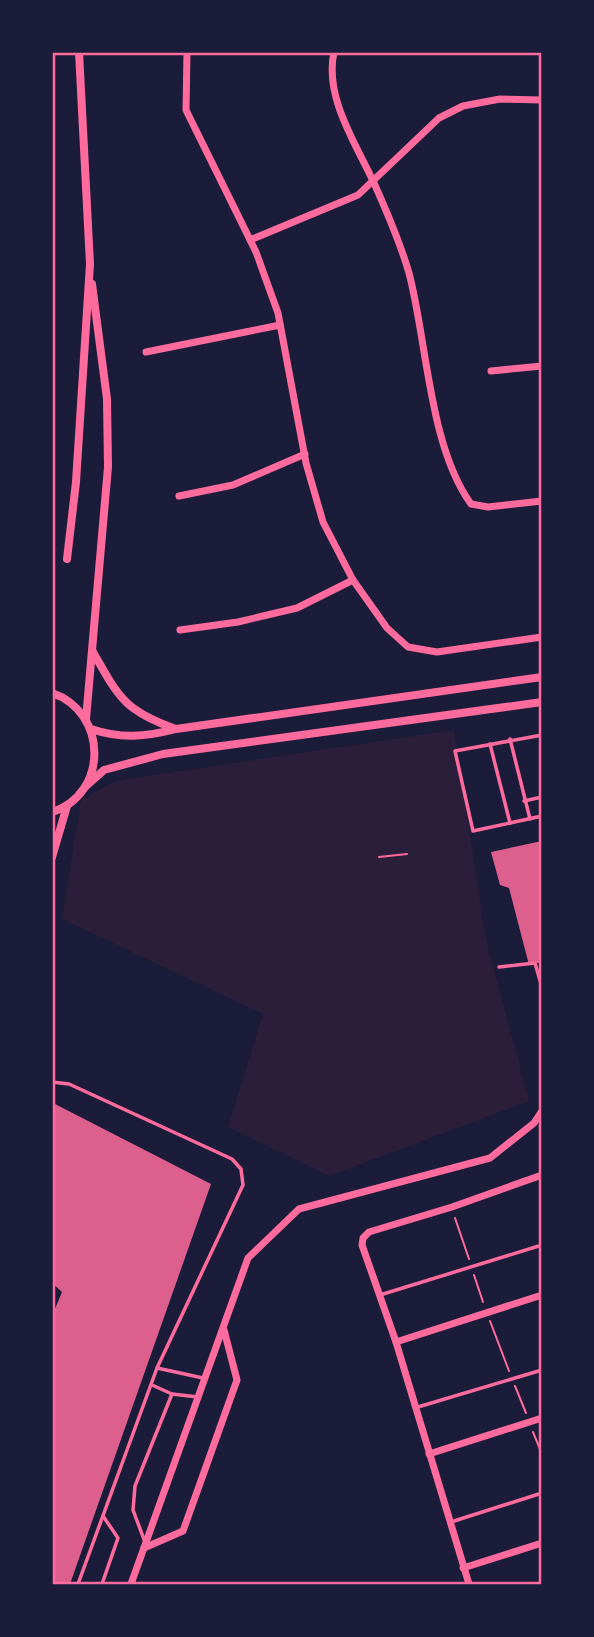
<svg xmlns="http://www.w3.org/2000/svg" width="594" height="1637" font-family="'Crimson Pro',serif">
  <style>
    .green { fill: #2a1e3b }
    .building { fill: #dd5f8e }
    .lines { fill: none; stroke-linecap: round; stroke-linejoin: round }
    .path { stroke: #ff6b9d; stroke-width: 2 }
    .service { stroke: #ff6b9d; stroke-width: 3.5 }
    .minor { stroke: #ff6b9d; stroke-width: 7 }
    .tertiary { stroke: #ff6b9d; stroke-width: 8 }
    .neatline { fill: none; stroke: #ff6b9d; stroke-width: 2.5 }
  </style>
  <rect width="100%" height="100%" fill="#1b1b3a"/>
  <!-- green -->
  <polygon class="green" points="454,730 486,940 529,1101 329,1176 228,1127 263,1014 62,919 81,800 115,781"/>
  <!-- building -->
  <g class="building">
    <polygon points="542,841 542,962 529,965 509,888 500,885 491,852"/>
    <polygon points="55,1104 211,1184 70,1584 52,1584 52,1316 62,1292 52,1283 52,1107"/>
  </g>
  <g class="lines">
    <!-- path -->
    <g class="path">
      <polyline points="379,857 407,854"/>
      <polyline points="455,1218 469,1259"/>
      <polyline points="474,1275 483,1302"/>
      <polyline points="490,1321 509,1371"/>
      <polyline points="515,1386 526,1413"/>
      <polyline points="533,1432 542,1454"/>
    </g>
    <!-- service -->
    <g class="service">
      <polyline points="542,735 455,751 473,831 542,816"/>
      <polyline points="510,739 530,819"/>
      <polyline points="490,744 510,823"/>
      <polyline points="524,801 542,797"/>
      <polyline points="499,967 535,963 541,984"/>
      <polyline points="52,1082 69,1084 232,1159 241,1169 243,1185 157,1368 203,1378"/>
      <polyline points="380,1295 542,1245"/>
      <polyline points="152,1385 172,1394"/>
      <polyline points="418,1407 542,1370"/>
      <polyline points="451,1522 542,1493"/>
      <polyline points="145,1542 133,1510 135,1486 172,1394 198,1397"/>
      <polyline points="78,1584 157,1368"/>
      <polyline points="102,1584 118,1538 103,1516"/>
    </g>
    <!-- minor -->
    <g class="minor">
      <polyline points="187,52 186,110 256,252 278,313 306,463 323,522 353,580 387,628 408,647 437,652 542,637"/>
      <path d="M 334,52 C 324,97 356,144 374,183 C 387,212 400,242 409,273 C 427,341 429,446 471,504 L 488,507 L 542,501"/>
      <polyline points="250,240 358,195 439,118 463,106 500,99 542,100"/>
      <polyline points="146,352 280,325"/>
      <polyline points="491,371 542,366"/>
      <polyline points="179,496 233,485 305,454"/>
      <polyline points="180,630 238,622 297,608 353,580"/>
      <polyline points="396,1342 542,1295"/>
      <polyline points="429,1454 542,1418"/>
      <polyline points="144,1548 183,1531 237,1380 224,1330"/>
      <polyline points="463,1568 542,1543"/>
      <polyline points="131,1584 248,1258 299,1209 490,1158 534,1123 542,1111"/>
      <polyline points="469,1584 396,1342 362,1245 363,1238 369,1232 452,1207 542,1175"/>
    </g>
    <!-- tertiary -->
    <g class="tertiary">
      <polyline points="67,559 76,482 90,264 79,52"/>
      <path d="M 93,652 C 119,698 125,711 176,729"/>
      <path d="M 52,693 C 108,712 109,794 52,812"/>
      <polyline points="86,719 108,467 107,399 92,284"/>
      <path d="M 91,729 C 121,739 145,737 176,729 L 542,677"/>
      <polyline points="86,786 104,770 163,754 542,702"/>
      <polyline points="52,857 67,806"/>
    </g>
  </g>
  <!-- border -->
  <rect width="594" height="1637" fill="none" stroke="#1b1b3a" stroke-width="108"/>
  <rect x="54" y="54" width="486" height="1529" class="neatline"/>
</svg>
